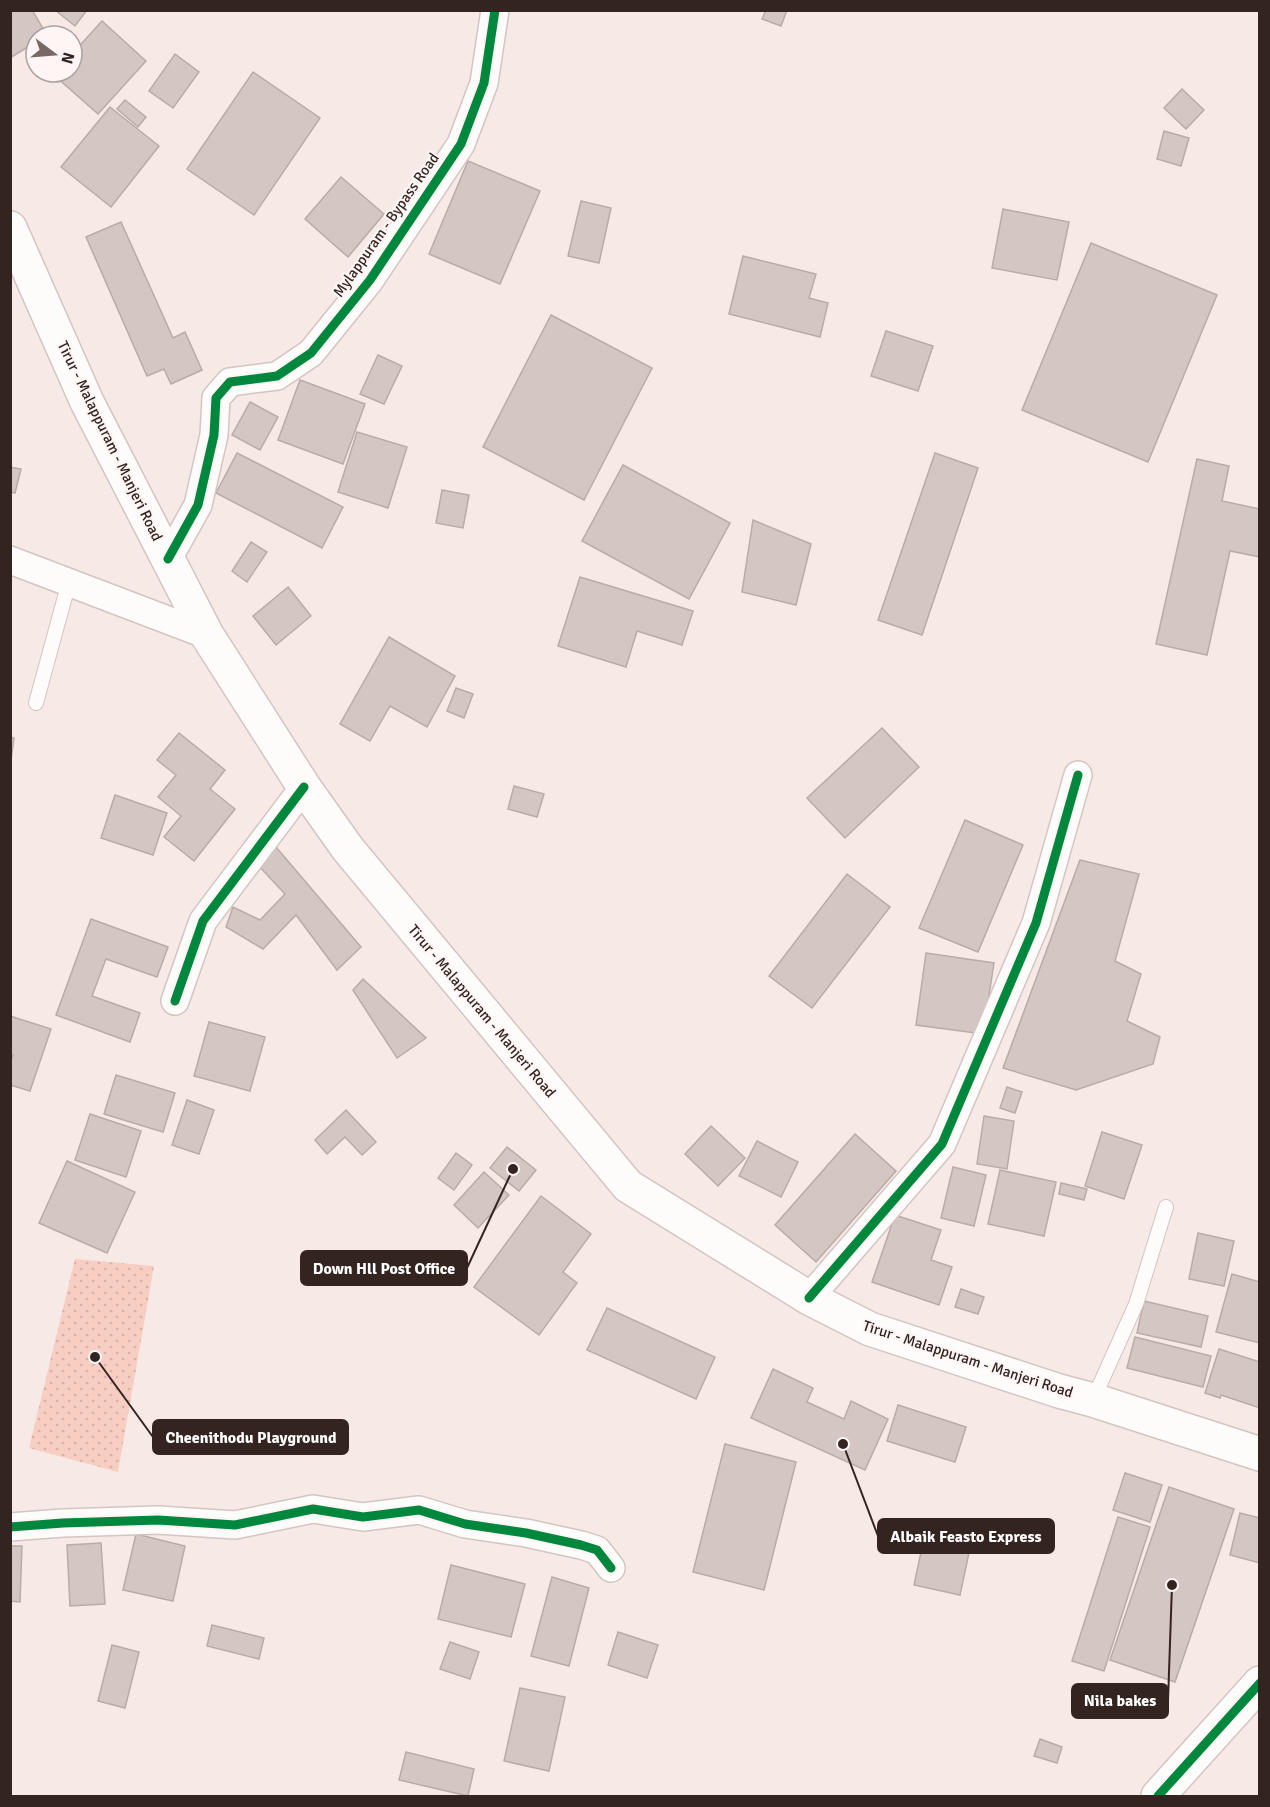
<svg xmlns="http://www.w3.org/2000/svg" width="1270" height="1807" font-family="Signika,sans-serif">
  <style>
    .park { fill: url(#park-dots) }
    .building { fill: #d4c6c3; stroke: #b9aca8; stroke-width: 1.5 }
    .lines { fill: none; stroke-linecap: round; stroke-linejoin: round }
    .lane-casing { stroke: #d3c5c1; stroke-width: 16 }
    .street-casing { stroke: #d3c5c1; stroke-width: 30 }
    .secondary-casing { stroke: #d3c5c1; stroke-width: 36 }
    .primary-casing { stroke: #d3c5c1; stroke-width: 36 }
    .lane { stroke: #fefcfb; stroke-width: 14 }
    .street { stroke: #fefcfb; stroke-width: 27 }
    .secondary { stroke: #fefcfb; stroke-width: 33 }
    .primary { stroke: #fefcfb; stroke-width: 33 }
    .cycleway-casing { stroke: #fef6f4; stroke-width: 13 }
    .cycleway { stroke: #00873e; stroke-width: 9 }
    .labels { text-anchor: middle; stroke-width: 4.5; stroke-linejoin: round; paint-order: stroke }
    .street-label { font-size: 15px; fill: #332420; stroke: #fef6f4 }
    .leader { fill: none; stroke: #332420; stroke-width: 2 }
    .callout-dot { fill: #332420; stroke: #fef6f4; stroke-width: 2 }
    .callout { fill: #332420; stroke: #332420; stroke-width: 2 }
    .callout-label { font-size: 16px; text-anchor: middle; font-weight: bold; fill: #fff }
  </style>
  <defs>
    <pattern id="park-dots" width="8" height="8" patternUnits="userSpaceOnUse" patternTransform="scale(1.5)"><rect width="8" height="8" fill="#f8cec3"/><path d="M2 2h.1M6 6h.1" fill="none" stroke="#d5b1a7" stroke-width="1.8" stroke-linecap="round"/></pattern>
  </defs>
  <rect width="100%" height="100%" fill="#f7e9e5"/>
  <!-- park -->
  <polygon class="park" points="75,1259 154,1266 118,1472 29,1448"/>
  <!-- building -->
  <g class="building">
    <polygon points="15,10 32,10 47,35 36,36 36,42 10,58 10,13"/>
    <polygon points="55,10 87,10 75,26"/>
    <polygon points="766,10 787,10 781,26 762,19"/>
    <polygon points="102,21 146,61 98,114 54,75 56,72 72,72 72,54"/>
    <polygon points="175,54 199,72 173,108 149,91"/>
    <polygon points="253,72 320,118 254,215 187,169"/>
    <polygon points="1182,89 1204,110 1186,129 1164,108"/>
    <polygon points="125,100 146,117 138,127 117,109"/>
    <polygon points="110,107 159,146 111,207 61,167"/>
    <polygon points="1164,131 1189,138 1181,166 1157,159"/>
    <polygon points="468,161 540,191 500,284 429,254"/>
    <polygon points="341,177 384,214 348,257 305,219"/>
    <polygon points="581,201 611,208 599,263 568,256"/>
    <polygon points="1003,209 1069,222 1057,280 992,268"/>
    <polygon points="121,222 173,338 185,332 202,370 171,384 164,369 147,376 86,237"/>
    <polygon points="1091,243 1217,295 1148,462 1022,410"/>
    <polygon points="743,256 816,274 809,298 828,303 820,337 729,314"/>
    <polygon points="551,315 652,368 584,500 483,447"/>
    <polygon points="886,331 933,346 918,391 871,376"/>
    <polygon points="378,355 402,366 384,404 360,394"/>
    <polygon points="300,380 365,404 343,464 278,440"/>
    <polygon points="250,402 278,417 260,450 232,435"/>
    <polygon points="357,432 407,447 388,508 338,492"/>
    <polygon points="237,453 343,507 322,548 216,493"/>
    <polygon points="935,453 978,468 922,635 878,620"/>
    <polygon points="1197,459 1229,466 1222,501 1260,509 1260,557 1230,551 1207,655 1156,644"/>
    <polygon points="623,465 730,523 689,599 582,541"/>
    <polygon points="10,467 21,469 15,493 10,492"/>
    <polygon points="442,490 469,495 463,528 436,523"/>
    <polygon points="753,520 811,544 796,605 742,592"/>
    <polygon points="251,542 267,552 247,582 232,571"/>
    <polygon points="580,577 693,611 682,645 637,631 626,667 558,646"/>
    <polygon points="288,587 311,616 276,645 253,616"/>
    <polygon points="389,637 455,676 427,727 390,706 370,741 340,724"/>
    <polygon points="456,688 473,694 464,718 447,711"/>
    <polygon points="882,728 919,767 845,838 807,798"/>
    <polygon points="179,733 225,770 210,789 235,809 194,861 164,837 181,816 158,797 176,775 157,760"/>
    <polygon points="10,737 14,738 10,767"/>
    <polygon points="514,786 544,794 537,817 508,809"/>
    <polygon points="115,795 167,813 153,855 101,838"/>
    <polygon points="965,820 1023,845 978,952 919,928"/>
    <polygon points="270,840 361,947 337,970 296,915 263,949 226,927 233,907 260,920 285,894 255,862"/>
    <polygon points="1080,860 1139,874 1115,961 1141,974 1127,1021 1160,1037 1153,1064 1076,1090 1003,1068"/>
    <polygon points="847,874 890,907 812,1008 769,976"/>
    <polygon points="91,919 168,947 157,977 106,959 92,996 140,1013 130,1042 56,1015"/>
    <polygon points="926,953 994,963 983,1034 916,1025"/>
    <polygon points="363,979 426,1038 397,1058 353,990"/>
    <polygon points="10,1016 51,1029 30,1091 10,1085 10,1063 13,1055 10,1054"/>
    <polygon points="209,1022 265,1037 250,1091 194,1076"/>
    <polygon points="116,1075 175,1093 163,1132 104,1114"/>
    <polygon points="1007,1087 1022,1092 1015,1113 1000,1108"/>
    <polygon points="187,1100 214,1110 199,1154 172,1145"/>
    <polygon points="346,1110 376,1142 362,1155 345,1137 327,1154 315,1140"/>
    <polygon points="90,1114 141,1131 126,1177 75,1160"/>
    <polygon points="984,1116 1014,1121 1007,1169 977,1164"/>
    <polygon points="711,1126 745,1158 718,1186 685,1154"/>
    <polygon points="1102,1132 1142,1145 1124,1199 1085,1186"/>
    <polygon points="855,1134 896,1171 816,1262 775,1225"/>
    <polygon points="757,1141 798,1162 781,1197 739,1176"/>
    <polygon points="507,1147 536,1170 519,1191 490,1168"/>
    <polygon points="456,1153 472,1165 454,1190 438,1178"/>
    <polygon points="67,1161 135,1192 107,1253 39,1223"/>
    <polygon points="953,1167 986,1175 974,1226 941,1218"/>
    <polygon points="1000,1170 1056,1182 1044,1236 988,1224"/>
    <polygon points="484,1172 509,1195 478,1228 454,1205"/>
    <polygon points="1061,1183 1087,1189 1084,1200 1059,1194"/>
    <polygon points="541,1196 591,1234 563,1272 577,1283 539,1335 474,1287"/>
    <polygon points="895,1215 941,1230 931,1260 952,1267 939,1305 872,1282"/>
    <polygon points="1198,1233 1234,1241 1224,1286 1189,1279"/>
    <polygon points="1232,1274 1260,1282 1260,1343 1216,1332"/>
    <polygon points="961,1289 984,1297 978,1314 955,1307"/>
    <polygon points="1144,1301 1208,1316 1201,1347 1137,1333"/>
    <polygon points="607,1308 715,1357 696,1399 587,1350"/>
    <polygon points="1135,1337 1211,1356 1203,1387 1127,1368"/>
    <polygon points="1219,1349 1260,1362 1260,1408 1221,1395 1220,1398 1205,1393"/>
    <polygon points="773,1369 813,1388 807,1402 844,1419 851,1401 888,1419 865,1470 751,1418"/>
    <polygon points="898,1405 966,1427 955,1462 887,1441"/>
    <polygon points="725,1444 796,1462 764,1590 693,1572"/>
    <polygon points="1125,1473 1162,1485 1150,1522 1113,1510"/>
    <polygon points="1169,1487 1234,1509 1175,1682 1110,1660"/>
    <polygon points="1240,1513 1260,1518 1260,1563 1230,1555"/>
    <polygon points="1118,1517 1150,1527 1104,1671 1072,1661"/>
    <polygon points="927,1524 973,1534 960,1595 914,1585"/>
    <polygon points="136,1534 185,1546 173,1601 123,1590"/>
    <polygon points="101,1543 105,1604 70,1606 67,1545"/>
    <polygon points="10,1546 22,1546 20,1602 10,1601"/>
    <polygon points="451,1565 525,1584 511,1637 438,1619"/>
    <polygon points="552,1577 589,1588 569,1666 531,1656"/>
    <polygon points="212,1625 264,1638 259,1659 207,1646"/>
    <polygon points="618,1632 658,1645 647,1678 608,1665"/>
    <polygon points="450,1642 479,1652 470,1679 440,1669"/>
    <polygon points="112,1645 139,1652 125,1708 98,1701"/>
    <polygon points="520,1688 565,1697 549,1771 504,1761"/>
    <polygon points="1040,1739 1062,1747 1057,1763 1034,1756"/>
    <polygon points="406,1752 474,1769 468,1796 399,1780"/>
  </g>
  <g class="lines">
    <!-- lane casing -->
    <g class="lane-casing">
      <g id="lane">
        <polyline points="36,703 69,582"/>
        <polyline points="1093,1400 1136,1304 1166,1207"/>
      </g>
    </g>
    <!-- street casing -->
    <g class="street-casing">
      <g id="street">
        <polyline points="168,559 198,505 214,435 216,398 230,382 277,376 311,353 370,280 461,144 484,83 495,10"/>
        <polyline points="10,560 207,635"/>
        <polyline points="175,1001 203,921 304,787"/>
        <polyline points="809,1298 942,1144 1036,923 1078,775"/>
        <polyline points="10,1527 63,1523 158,1520 235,1525 313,1509 363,1517 419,1510 465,1524 526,1533 581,1545 597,1550 611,1568"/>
      </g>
    </g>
    <!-- secondary casing -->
    <g class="secondary-casing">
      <polyline id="secondary" points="1158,1796 1260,1683"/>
    </g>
    <!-- primary casing -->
    <g class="primary-casing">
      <polyline id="primary" points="10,228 87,402 207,635 304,787 348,849 628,1186 809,1298 870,1329 1059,1391 1093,1400 1260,1454"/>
    </g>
    <!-- lane -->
    <use href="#lane" class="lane"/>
    <!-- street -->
    <use href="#street" class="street"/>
    <!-- secondary -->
    <use href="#secondary" class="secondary"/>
    <!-- primary -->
    <use href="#primary" class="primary"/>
    <!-- cycleway casing -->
    <g class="cycleway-casing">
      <g id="cycleway">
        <polyline points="168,559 198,505 214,435 216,398 230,382 277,376 311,353 370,280 461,144 484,83 495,10"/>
        <polyline points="175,1001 203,921 304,787"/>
        <polyline points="809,1298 942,1144 1036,923 1078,775"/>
        <polyline points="10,1527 63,1523 158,1520 235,1525 313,1509 363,1517 419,1510 465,1524 526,1533 581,1545 597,1550 611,1568"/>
        <polyline points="1158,1796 1260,1683"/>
      </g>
    </g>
    <!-- cycleway -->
    <use href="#cycleway" class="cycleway"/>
  </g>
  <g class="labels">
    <!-- street labels -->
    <g class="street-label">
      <text transform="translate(386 225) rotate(-55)" y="5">Mylappuram - Bypass Road</text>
      <text transform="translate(110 441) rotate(64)" y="5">Tirur - Malappuram - Manjeri Road</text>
      <text transform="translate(482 1011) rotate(50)" y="5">Tirur - Malappuram - Manjeri Road</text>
      <text transform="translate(968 1359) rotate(18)" y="5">Tirur - Malappuram - Manjeri Road</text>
    </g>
  </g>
  <!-- callouts -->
  <path class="leader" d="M513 1169L467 1268M95 1357L153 1437M843 1444L878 1536M1172 1585L1168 1701"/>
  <g class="callout-dot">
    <circle cx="513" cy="1169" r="6"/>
    <circle cx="95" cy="1357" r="6"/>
    <circle cx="843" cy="1444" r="6"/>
    <circle cx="1172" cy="1585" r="6"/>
  </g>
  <g class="callout">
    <rect x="301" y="1251" width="166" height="34" rx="6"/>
    <rect x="153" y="1420" width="195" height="34" rx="6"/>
    <rect x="878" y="1519" width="176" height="34" rx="6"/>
    <rect x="1072" y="1684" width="96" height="34" rx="6"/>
  </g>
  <g class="callout-label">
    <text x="384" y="1274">Down Hll Post Office</text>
    <text x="251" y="1443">Cheenithodu Playground</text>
    <text x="966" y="1542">Albaik Feasto Express</text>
    <text x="1120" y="1706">Nila bakes</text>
  </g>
  <!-- border -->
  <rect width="1270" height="1807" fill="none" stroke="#332420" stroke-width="24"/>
  <!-- north arrow -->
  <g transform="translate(54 54) rotate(106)"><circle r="28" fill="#fef6f4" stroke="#ada29f" stroke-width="1.5"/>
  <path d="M0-4.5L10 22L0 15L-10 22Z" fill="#786965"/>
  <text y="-9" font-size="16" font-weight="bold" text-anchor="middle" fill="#332420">N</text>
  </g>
</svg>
